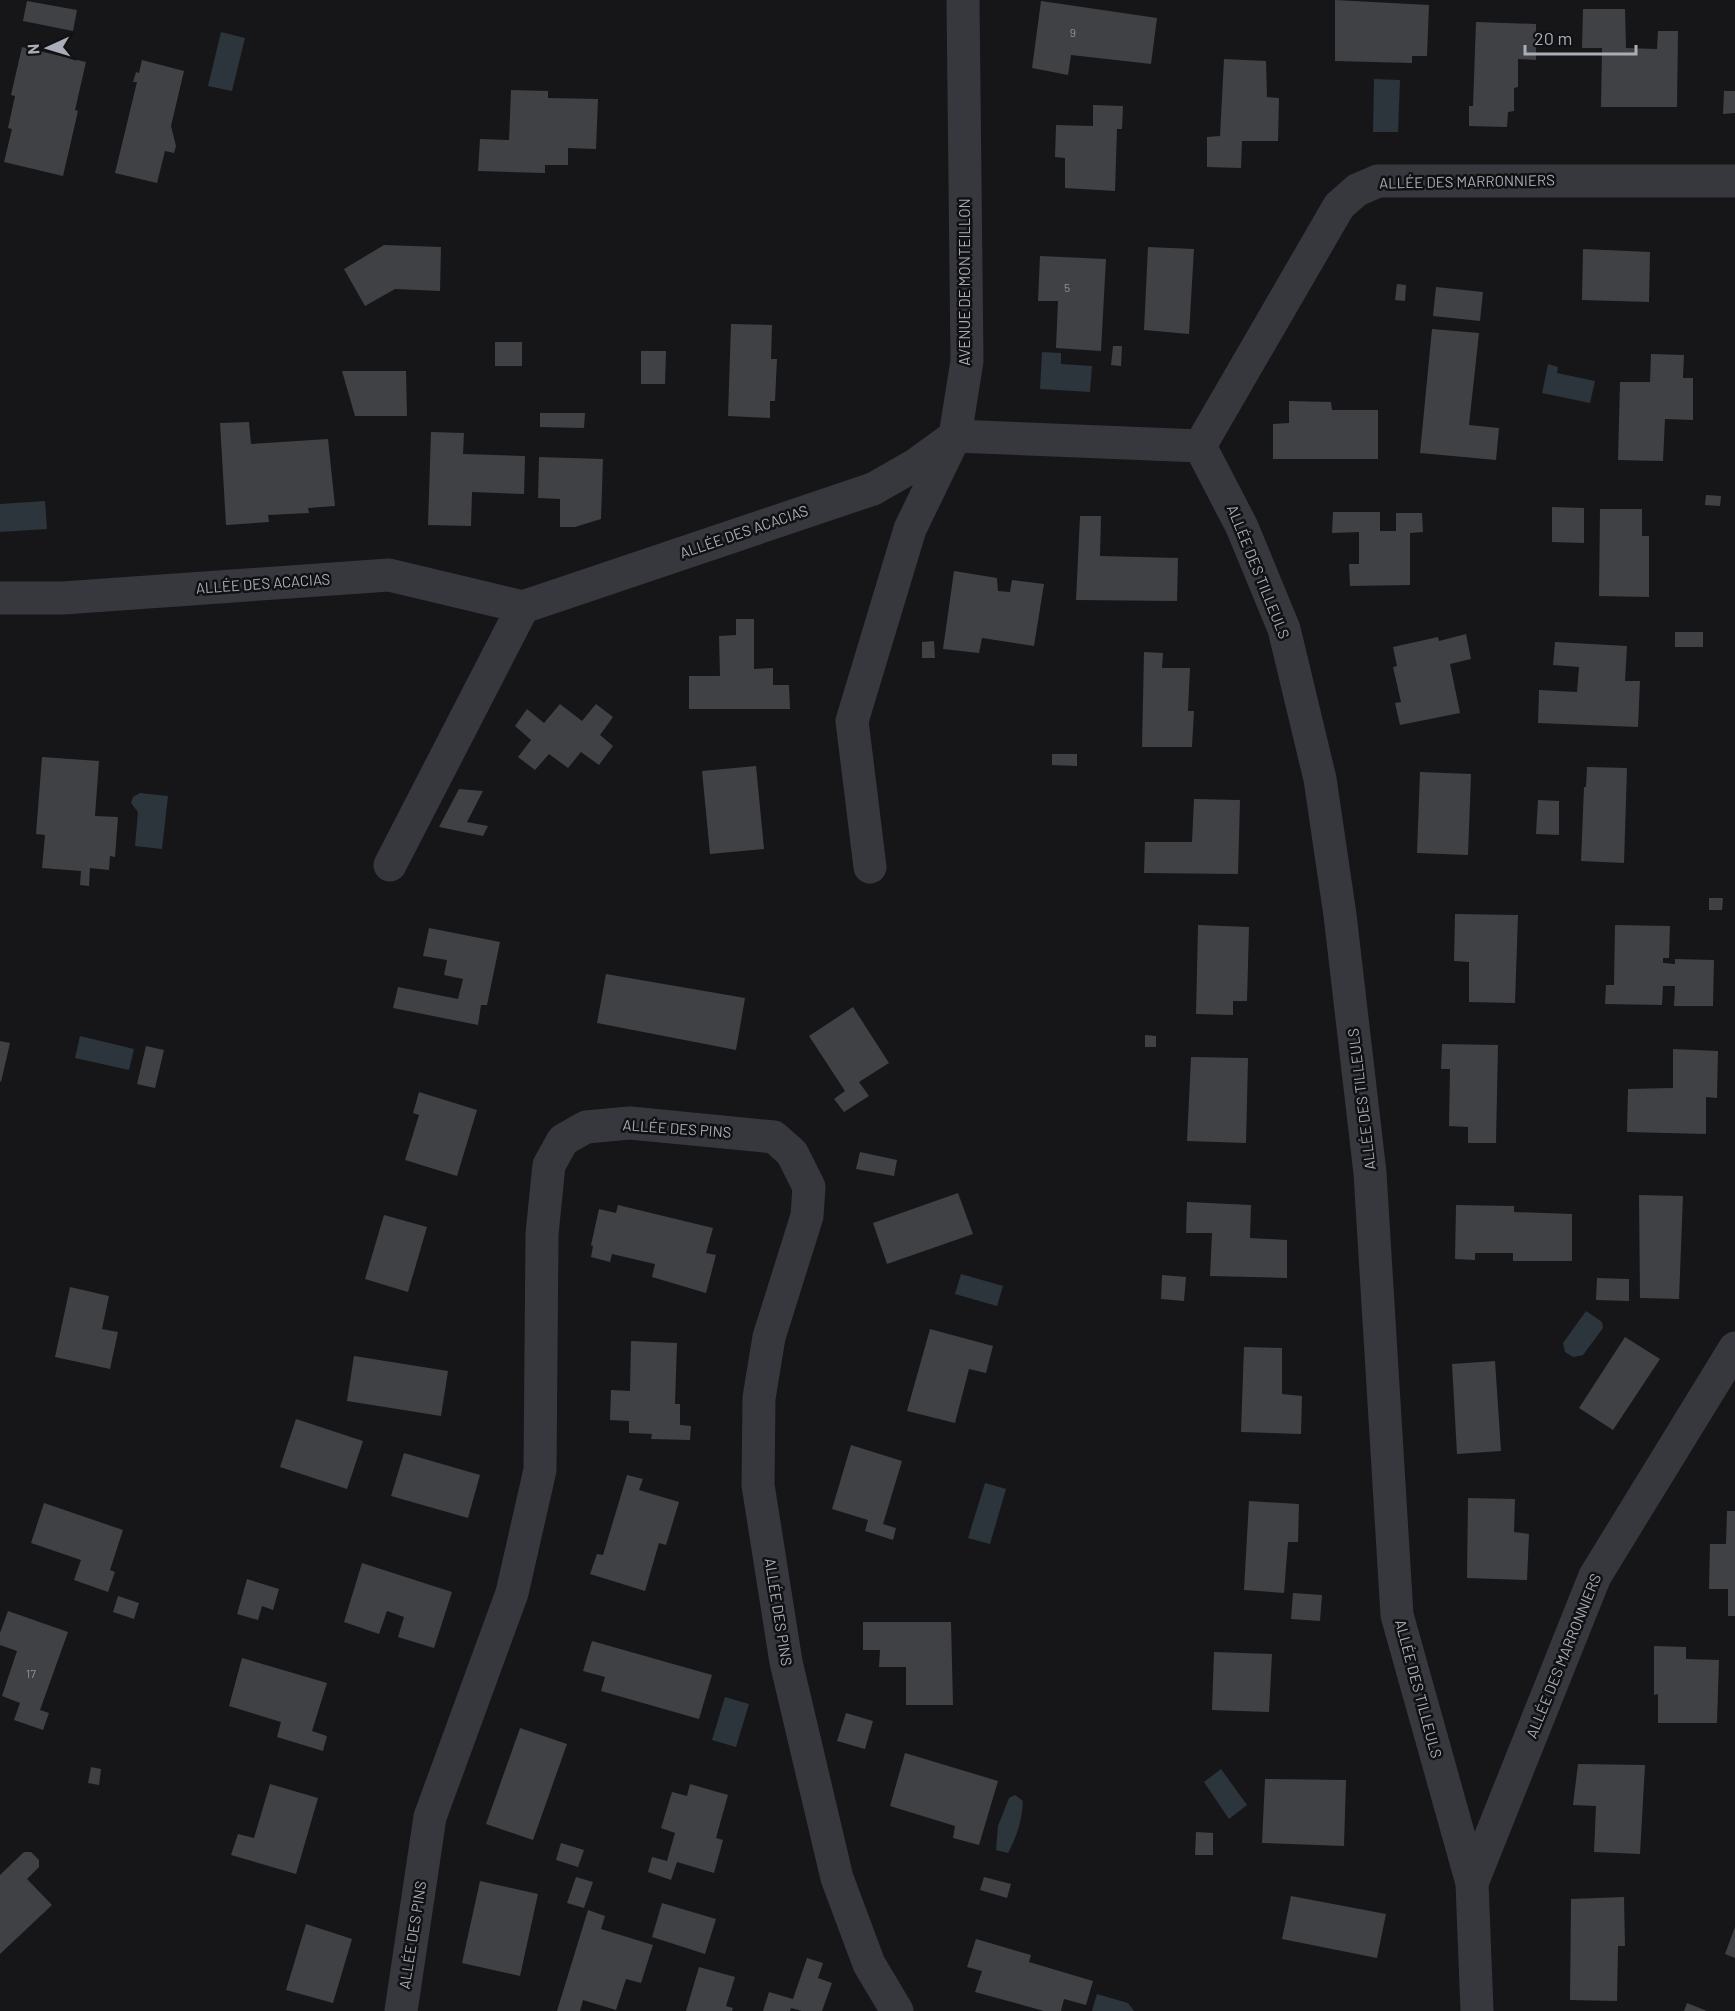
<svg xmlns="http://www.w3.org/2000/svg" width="1735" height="2011" font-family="Barlow,sans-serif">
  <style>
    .water { fill: #2c353c }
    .building { fill: #404145 }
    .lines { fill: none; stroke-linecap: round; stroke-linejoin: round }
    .minor { stroke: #37383d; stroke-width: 33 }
    .labels { text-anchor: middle; stroke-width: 5; stroke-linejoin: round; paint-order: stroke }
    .number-label { font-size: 12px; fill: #8e929b }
    .street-label { font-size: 15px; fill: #a8adb8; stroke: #111113 }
  </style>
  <rect width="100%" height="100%" fill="#161618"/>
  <!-- water -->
  <g class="water">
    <polygon points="221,32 245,38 232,91 208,86"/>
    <polygon points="1374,79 1400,80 1398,132 1373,132"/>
    <polygon points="1042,352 1061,353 1061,364 1092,366 1090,392 1040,389"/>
    <polygon points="1548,364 1558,367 1557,373 1595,381 1590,403 1542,393"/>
    <polygon points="45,501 47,529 0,532 0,504"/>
    <polygon points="140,793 168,796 162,849 135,846 138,812 131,803 133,797"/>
    <polygon points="80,1036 134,1049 129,1070 75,1058"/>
    <polygon points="961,1274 1003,1286 997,1306 955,1294"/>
    <polygon points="1586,1311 1602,1322 1603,1328 1583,1355 1573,1357 1565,1352 1563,1343"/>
    <polygon points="985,1483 1006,1489 990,1544 968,1538"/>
    <polygon points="725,1697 749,1704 736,1747 712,1740"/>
    <polygon points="1221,1769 1247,1805 1229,1819 1204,1782"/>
    <path d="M 1015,1795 L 1023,1801 C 1022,1821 1017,1836 1008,1853 L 996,1850 L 998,1826 L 1009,1798 Z"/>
    <polygon points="1097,1994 1128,2003 1134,2011 1092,2011"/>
  </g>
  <!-- building -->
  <g class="building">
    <polygon points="1335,0 1429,5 1427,56 1412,56 1412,63 1335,61"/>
    <polygon points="27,1 77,10 73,31 23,21"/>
    <polygon points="1041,1 1157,18 1151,64 1071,55 1068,75 1032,68"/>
    <polygon points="1583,9 1625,9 1626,48 1657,49 1658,31 1678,31 1677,107 1601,107 1602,48 1582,48"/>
    <polygon points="1476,22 1536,24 1536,60 1518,59 1518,87 1514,88 1514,111 1508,112 1507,127 1469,126 1469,106 1473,106"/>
    <polygon points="22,47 86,62 75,110 78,111 63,176 4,162 12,129 8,128 15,96 11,95"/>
    <polygon points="1224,59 1266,61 1267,97 1279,98 1278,141 1242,141 1241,168 1207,167 1207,137 1220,136"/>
    <polygon points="142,60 184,71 171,126 176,146 174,153 165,151 157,183 115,173 137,82 133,82 136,72 139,73"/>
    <polygon points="511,90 548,91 548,98 598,99 596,149 568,148 568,165 545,165 545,173 478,171 480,139 509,140"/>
    <polygon points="1724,91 1735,91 1735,113 1723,114"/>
    <polygon points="1093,105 1123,106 1122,129 1117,129 1115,191 1065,188 1065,158 1055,157 1056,125 1093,126"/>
    <polygon points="384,245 441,247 440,291 395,289 365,306 344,269"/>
    <polygon points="1148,247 1194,249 1189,334 1144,330"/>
    <polygon points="1583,249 1650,252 1649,302 1582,300"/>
    <polygon points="1040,256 1106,259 1101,351 1056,348 1058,301 1038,301"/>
    <polygon points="1397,284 1406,285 1405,301 1395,300"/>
    <polygon points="1436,287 1483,292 1480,321 1433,316"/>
    <polygon points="731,324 772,325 771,359 777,359 775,401 770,401 770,418 728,416"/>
    <polygon points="1432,329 1479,333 1469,425 1499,428 1496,460 1420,453"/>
    <rect x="495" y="342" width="27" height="24"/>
    <polygon points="1113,346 1122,346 1121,366 1111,365"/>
    <polygon points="641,351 666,351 665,384 641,384"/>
    <polygon points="1651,354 1684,355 1683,378 1693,378 1693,420 1665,419 1663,461 1618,460 1620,382 1650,382"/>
    <polygon points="342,371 406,371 407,416 355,416"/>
    <polygon points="1289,401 1331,402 1332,410 1378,410 1378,459 1273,459 1273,424 1289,423"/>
    <polygon points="540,413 585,413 584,428 540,427"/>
    <polygon points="249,422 251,444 328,439 335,506 308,508 309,513 268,515 269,522 226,525 220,423"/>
    <polygon points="431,432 464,433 463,454 525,456 524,494 472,492 471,526 428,525"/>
    <polygon points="539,457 603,459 601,519 575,527 560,527 560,499 538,498"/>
    <polygon points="1706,495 1721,496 1720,506 1705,505"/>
    <polygon points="1552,507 1584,508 1584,543 1552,542"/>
    <polygon points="1600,509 1642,509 1642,536 1649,536 1649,597 1599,596"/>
    <polygon points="1333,512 1380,512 1380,531 1396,531 1396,513 1422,513 1423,532 1410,533 1410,585 1350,586 1349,564 1359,564 1359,532 1332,533"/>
    <polygon points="1080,516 1101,516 1100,556 1178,558 1177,601 1076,600"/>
    <polygon points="954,571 997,578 998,591 1010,592 1012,580 1044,584 1034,646 982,638 979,653 943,649"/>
    <polygon points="736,619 754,619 754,669 773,668 773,685 789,685 790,709 689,709 689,676 720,676 719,636 736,635"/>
    <rect x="1675" y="632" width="28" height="15"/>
    <polygon points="1466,634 1471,659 1450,664 1460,713 1400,725 1395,703 1401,702 1393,667 1397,666 1393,647 1438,637 1439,641"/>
    <polygon points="934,641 935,658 922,658 922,642"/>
    <polygon points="1555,642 1627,646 1625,681 1640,681 1638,727 1538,723 1539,690 1577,692 1579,667 1553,665"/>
    <polygon points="1144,652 1163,653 1162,668 1190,668 1188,711 1194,711 1192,747 1142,747"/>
    <polygon points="560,704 582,721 596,704 613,717 600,735 613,746 599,765 581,752 568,768 549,754 535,770 518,757 531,740 515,726 527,709 544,723"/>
    <polygon points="1052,754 1077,754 1077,766 1052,765"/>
    <polygon points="42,757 99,761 95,816 118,817 115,857 110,856 109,870 90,868 89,886 80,885 81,871 42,868 45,835 36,834"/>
    <polygon points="756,766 764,849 710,854 702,771"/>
    <polygon points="1587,767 1627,768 1624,863 1581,861 1584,787 1586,787"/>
    <polygon points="1420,772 1471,774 1468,855 1417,853"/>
    <polygon points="459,789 483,791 467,822 488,826 483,836 439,827"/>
    <polygon points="1194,799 1240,800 1238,874 1144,873 1145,842 1192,842"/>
    <polygon points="1538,800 1559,801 1559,835 1536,834"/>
    <polygon points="1709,898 1723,898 1722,910 1709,910"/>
    <polygon points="1455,914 1518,915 1515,1003 1469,1002 1469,962 1454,961"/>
    <polygon points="1198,925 1249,927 1247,1001 1233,1001 1233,1015 1196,1014"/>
    <polygon points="1615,925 1670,926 1669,958 1663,958 1663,963 1675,964 1675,959 1714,960 1713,1006 1674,1006 1675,986 1663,986 1662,1005 1605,1004 1606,985 1614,985"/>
    <polygon points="429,928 500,942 487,1005 481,1005 478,1025 393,1008 398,987 458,999 463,979 444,975 447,960 423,956"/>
    <polygon points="606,974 745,998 736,1050 597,1023"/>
    <polygon points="853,1007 889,1063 859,1082 869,1096 844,1112 834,1099 845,1091 809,1036"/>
    <polygon points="1145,1035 1156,1036 1156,1047 1145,1047"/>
    <polygon points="0,1041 10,1043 1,1082 0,1081"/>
    <polygon points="1442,1044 1498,1045 1496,1143 1468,1143 1468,1127 1449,1126 1450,1069 1441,1069"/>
    <polygon points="146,1046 164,1050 155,1088 137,1084"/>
    <polygon points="1673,1049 1718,1051 1717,1098 1706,1097 1706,1134 1627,1132 1628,1089 1673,1088"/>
    <polygon points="1191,1057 1248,1058 1246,1143 1187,1141"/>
    <polygon points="419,1092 477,1110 457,1176 405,1160 419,1115 413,1113"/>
    <polygon points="860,1152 897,1160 894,1176 856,1169"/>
    <polygon points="958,1193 973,1234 887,1264 873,1223"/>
    <polygon points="1639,1195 1683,1196 1679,1299 1640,1298"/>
    <polygon points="1187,1202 1251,1205 1250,1238 1287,1240 1287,1278 1210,1276 1212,1233 1186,1233"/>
    <polygon points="618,1205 713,1228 706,1253 716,1255 706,1293 652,1277 655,1264 612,1254 610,1262 591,1257 593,1246 591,1245 599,1209 616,1213"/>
    <polygon points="1456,1205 1514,1206 1514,1212 1572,1214 1572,1261 1513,1261 1513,1253 1475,1253 1475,1260 1455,1259"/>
    <polygon points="384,1215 427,1227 408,1292 365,1279"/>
    <polygon points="1162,1275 1186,1277 1184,1301 1161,1299"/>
    <polygon points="1597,1278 1629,1279 1629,1301 1596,1300"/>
    <polygon points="70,1287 109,1296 102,1329 118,1332 110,1369 55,1357"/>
    <polygon points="930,1329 993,1346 986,1373 969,1369 955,1423 907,1411"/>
    <polygon points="1625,1337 1660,1359 1613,1430 1579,1408"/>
    <polygon points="631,1341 677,1343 675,1404 680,1404 680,1425 691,1426 690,1440 651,1439 652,1434 629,1433 629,1421 610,1420 611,1390 630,1391"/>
    <polygon points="1244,1347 1282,1348 1282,1394 1302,1396 1301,1434 1241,1432"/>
    <polygon points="354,1356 448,1371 441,1416 347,1401"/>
    <polygon points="1495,1361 1501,1451 1457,1454 1452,1364"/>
    <polygon points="296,1419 363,1441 347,1489 280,1467"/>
    <polygon points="851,1445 902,1461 883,1524 896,1528 893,1540 865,1531 868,1520 832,1509"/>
    <polygon points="404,1453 480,1475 468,1518 391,1496"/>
    <polygon points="627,1475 643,1479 639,1490 679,1502 666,1545 659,1543 645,1591 590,1574 597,1554 603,1555"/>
    <polygon points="1468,1498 1515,1499 1514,1532 1529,1534 1527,1580 1467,1578"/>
    <polygon points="1249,1501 1299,1504 1298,1542 1288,1542 1284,1593 1244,1590"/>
    <polygon points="44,1503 123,1530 110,1570 115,1572 108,1592 74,1580 81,1560 31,1543"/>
    <polygon points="1727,1511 1735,1511 1735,1616 1728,1616 1728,1589 1709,1589 1710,1544 1726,1544"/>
    <polygon points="362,1563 452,1592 434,1648 398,1637 404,1617 387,1611 379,1634 344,1622"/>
    <polygon points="247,1579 279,1589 273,1610 262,1606 258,1620 237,1614"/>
    <polygon points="1293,1593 1322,1595 1320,1621 1291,1619"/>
    <polygon points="118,1596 139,1603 134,1619 113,1612"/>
    <polygon points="8,1611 68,1632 40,1710 49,1713 43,1730 14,1720 20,1703 2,1696 17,1651 0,1645 0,1633"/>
    <polygon points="863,1622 951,1622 953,1705 906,1705 906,1667 879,1667 880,1650 863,1650"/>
    <polygon points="592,1641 712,1675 699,1719 601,1691 605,1677 583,1671"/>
    <polygon points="1654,1646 1686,1647 1686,1659 1719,1660 1717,1723 1658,1723 1658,1694 1654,1695"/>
    <polygon points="1214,1652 1272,1654 1269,1712 1212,1710"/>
    <polygon points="242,1658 327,1683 312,1731 327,1736 323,1751 277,1737 281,1722 229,1706"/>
    <polygon points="846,1713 873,1721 865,1749 837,1741"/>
    <polygon points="520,1728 567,1744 533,1840 486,1824"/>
    <polygon points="905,1753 998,1781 979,1845 953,1838 955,1826 890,1806"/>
    <polygon points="1578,1764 1645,1765 1640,1854 1594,1852 1596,1806 1573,1805"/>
    <polygon points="91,1767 101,1769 99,1785 88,1783"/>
    <polygon points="1265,1779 1346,1780 1344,1846 1262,1843"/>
    <polygon points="270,1784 318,1798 296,1874 231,1855 238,1834 254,1838"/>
    <polygon points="690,1784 728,1795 716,1838 723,1840 714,1873 677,1862 671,1880 648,1872 652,1857 667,1861 675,1833 661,1828 672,1792 687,1796"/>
    <polygon points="1196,1832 1213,1833 1213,1855 1195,1855"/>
    <polygon points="561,1843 584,1850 578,1867 556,1860"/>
    <polygon points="24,1852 31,1852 39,1860 39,1867 27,1879 52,1905 0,1954 0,1875"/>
    <polygon points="576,1877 593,1882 584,1908 567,1903"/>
    <polygon points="984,1877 1011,1884 1007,1898 980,1890"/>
    <polygon points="480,1881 538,1894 520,1976 462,1963"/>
    <polygon points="1291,1896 1386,1914 1377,1958 1282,1939"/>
    <polygon points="1624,1897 1625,1946 1618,1946 1617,2001 1570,2000 1571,1899"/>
    <polygon points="662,1903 716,1919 705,1954 652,1937"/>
    <polygon points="588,1910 605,1916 601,1929 653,1945 641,1983 626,1979 616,2010 583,2000 580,2011 557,2011"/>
    <polygon points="306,1924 352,1939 333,2003 286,1990"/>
    <polygon points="1735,1927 1735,1958 1725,1954"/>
    <polygon points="976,1939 1031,1955 1029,1962 1093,1981 1086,2005 1064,1999 1061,2011 1044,2011 975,1992 982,1971 967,1967"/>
    <polygon points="807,1958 823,1963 818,1978 832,1983 822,2011 802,2011 791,2008 790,2011 763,2011 769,1992 793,1999"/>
    <polygon points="699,1967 735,1977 726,2006 733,2008 732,2011 686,2011"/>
    <polygon points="1687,2003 1707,2011 1684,2011"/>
  </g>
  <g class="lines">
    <!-- minor -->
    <g class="minor">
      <polyline points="955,436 1200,446 1242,527 1284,629 1320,779 1340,915 1370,1173 1397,1615 1472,1883 1477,2011"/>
      <polyline points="1200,446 1339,206 1357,190 1378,181 1735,181"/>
      <polyline points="0,598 63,598 389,575 523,607 873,489 915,465 955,436"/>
      <polyline points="390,865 523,607"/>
      <polyline points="870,867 852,721 910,529 955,436 967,361 963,0"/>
      <polyline points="1472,1883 1595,1576 1735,1348"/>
      <polyline points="401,2011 430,1817 512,1593 540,1470 542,1234 549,1165 563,1140 586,1127 630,1123 774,1137 792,1153 809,1187 807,1216 769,1337 759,1398 758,1485 786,1662 837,1878 869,1964 897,2011"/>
    </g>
  </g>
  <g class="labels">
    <!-- number labels -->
    <g class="number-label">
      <text x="1073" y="37">9</text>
      <text x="1067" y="292">5</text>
      <text x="31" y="1678">17</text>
    </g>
    <!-- street labels -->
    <g class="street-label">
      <text transform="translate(1467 182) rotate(-1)" y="5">ALLÉE DES MARRONNIERS</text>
      <text transform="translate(965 282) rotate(-90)" y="5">AVENUE DE MONTEILLON</text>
      <text transform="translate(744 532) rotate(-19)" y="5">ALLÉE DES ACACIAS</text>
      <text transform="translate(1258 572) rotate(68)" y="5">ALLÉE DES TILLEULS</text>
      <text transform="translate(263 584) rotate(-4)" y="5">ALLÉE DES ACACIAS</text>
      <text transform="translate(1362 1099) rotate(-97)" y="5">ALLÉE DES TILLEULS</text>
      <text transform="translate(677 1129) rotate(4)" y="5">ALLÉE DES PINS</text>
      <text transform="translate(778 1612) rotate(81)" y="5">ALLÉE DES PINS</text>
      <text transform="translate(1564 1656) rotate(-68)" y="5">ALLÉE DES MARRONNIERS</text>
      <text transform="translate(1418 1689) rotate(75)" y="5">ALLÉE DES TILLEULS</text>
      <text transform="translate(413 1935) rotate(-81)" y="5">ALLÉE DES PINS</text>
    </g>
  </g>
  <!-- north arrow -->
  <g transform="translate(48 48) rotate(266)" stroke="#111113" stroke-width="4.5" paint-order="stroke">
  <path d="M0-4.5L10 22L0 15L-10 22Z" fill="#a8adb8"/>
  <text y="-9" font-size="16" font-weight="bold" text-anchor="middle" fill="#a8adb8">N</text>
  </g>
  <!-- scale -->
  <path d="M1525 45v9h111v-9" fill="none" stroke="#a8adb8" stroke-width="3"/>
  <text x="1534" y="45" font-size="18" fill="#a8adb8" stroke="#111113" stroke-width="4.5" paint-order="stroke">20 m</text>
</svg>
